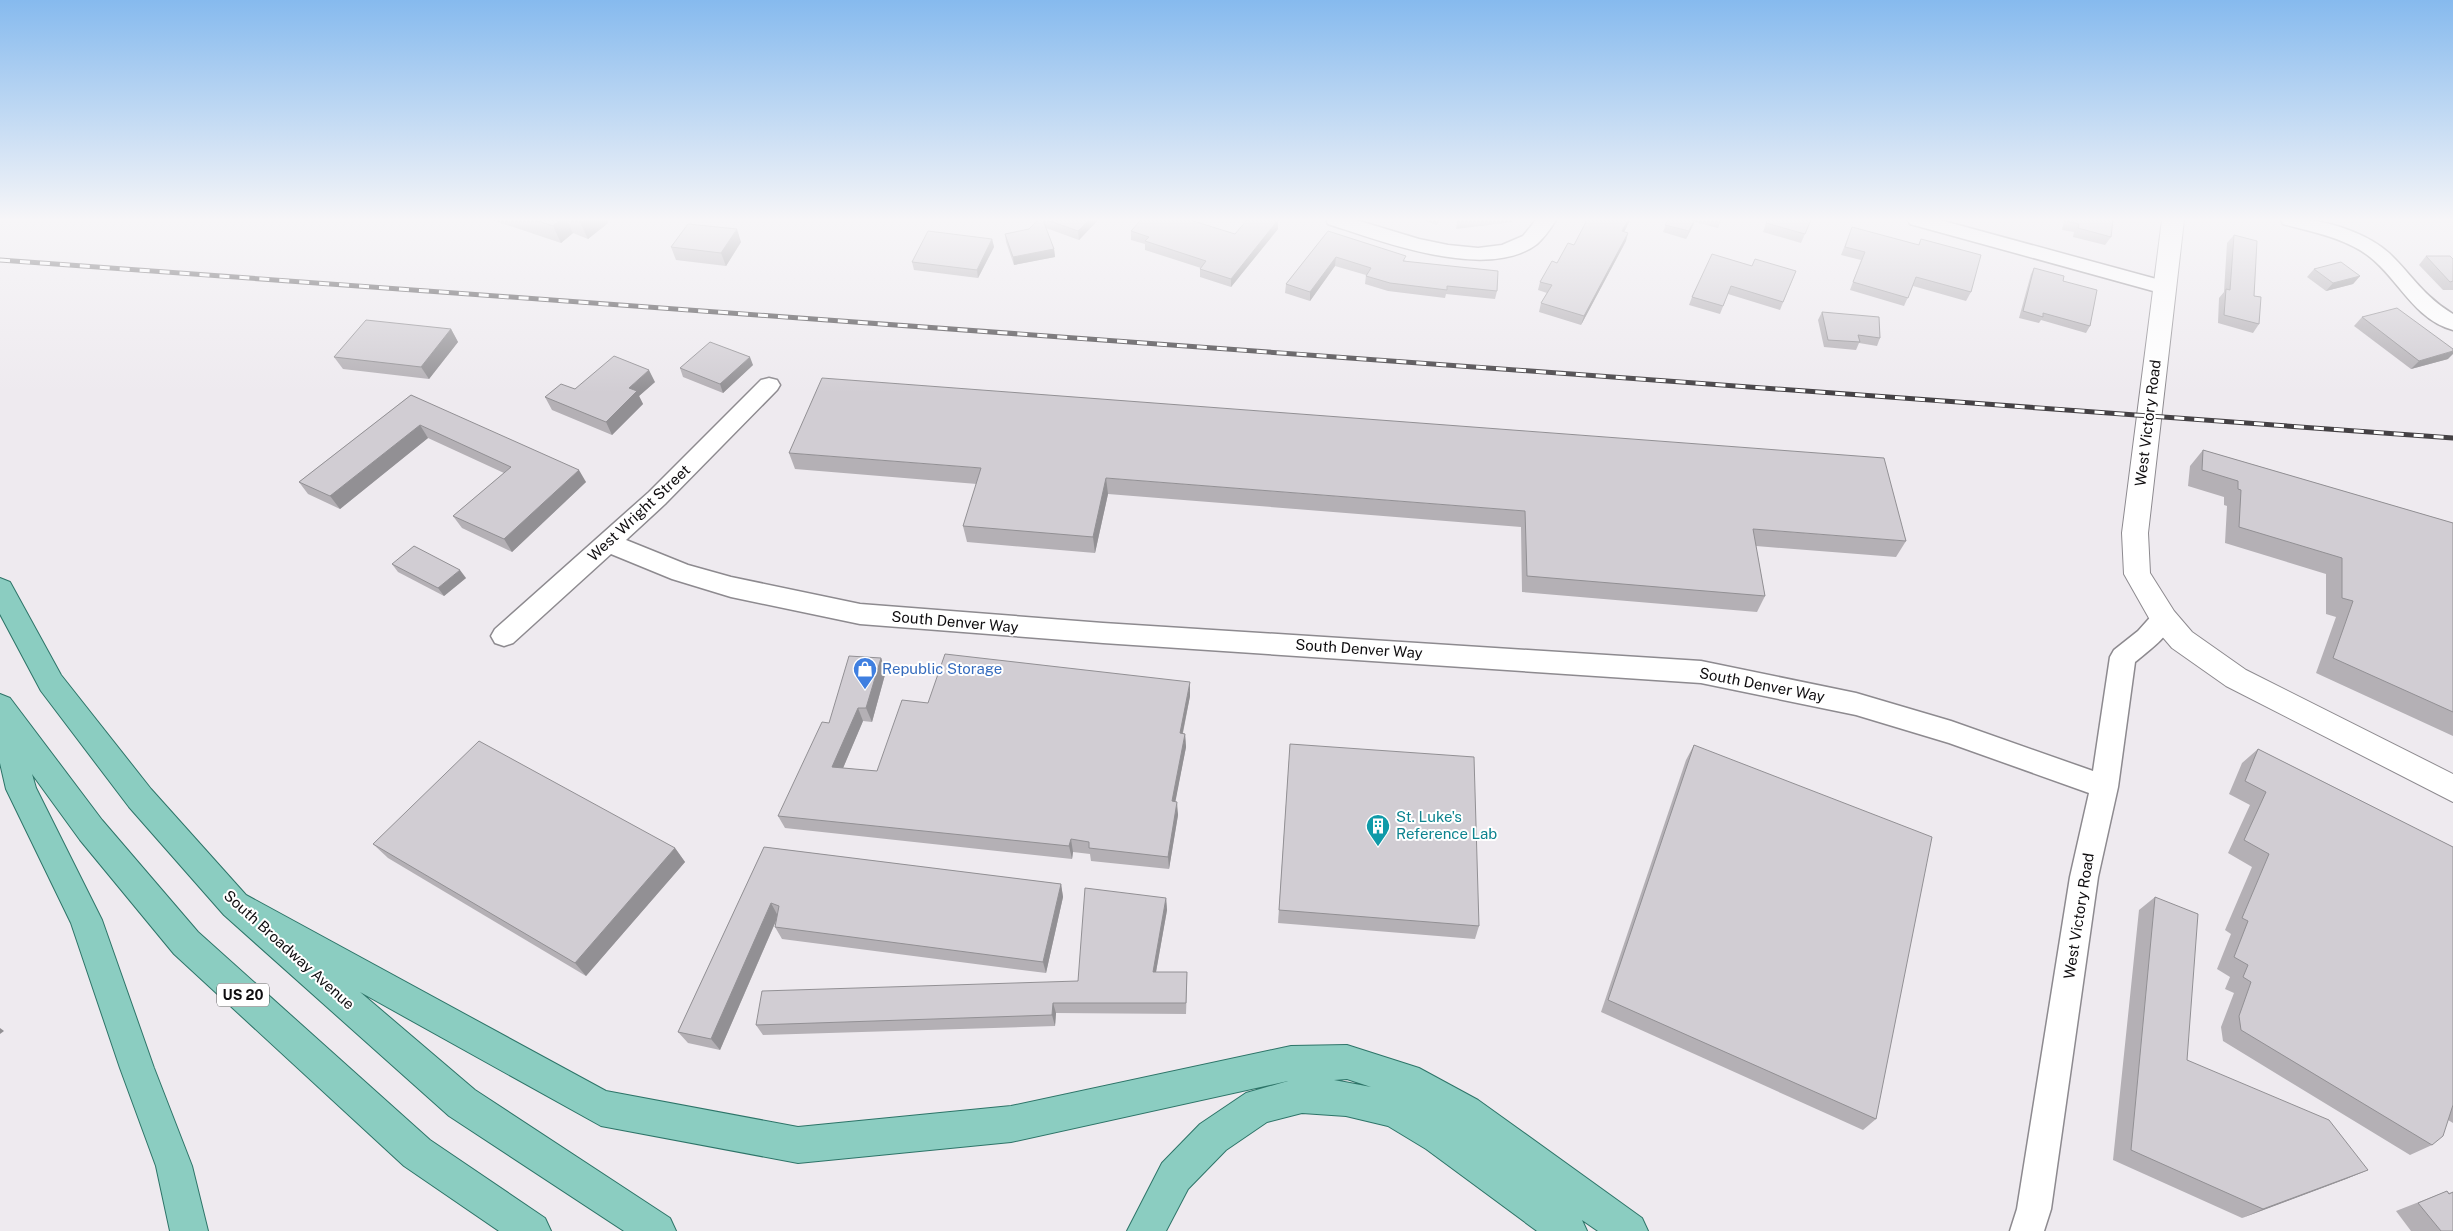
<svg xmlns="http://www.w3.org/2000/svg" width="2453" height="1231" font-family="'Public Sans',sans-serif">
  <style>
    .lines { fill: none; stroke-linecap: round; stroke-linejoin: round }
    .minor-casing { stroke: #8d8a8f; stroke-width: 3 }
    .tertiary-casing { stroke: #8d8a8f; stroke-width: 2 }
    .primary-casing { stroke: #2d7468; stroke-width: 2 }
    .minor { fill: #fff; fill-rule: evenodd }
    .tertiary { fill: #fff; fill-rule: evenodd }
    .primary { fill: #8bcdc1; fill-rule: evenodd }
    .rail-casing { stroke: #444144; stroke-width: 5 }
    .rail { stroke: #fff; stroke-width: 3; stroke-dasharray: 10; stroke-linecap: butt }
    .wall { fill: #b4b0b5 }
    .shaded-wall { fill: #929094 }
    .building { fill: #d1cdd3; stroke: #929094 }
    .labels { text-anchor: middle; stroke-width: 4; stroke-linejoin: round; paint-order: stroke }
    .shield { fill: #fff; stroke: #575657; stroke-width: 1 }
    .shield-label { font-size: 14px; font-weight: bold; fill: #0f0d0f }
    .street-label { font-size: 15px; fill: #0f0d0f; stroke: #fff }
    .shop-label { font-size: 15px; fill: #366cbe; stroke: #fff; text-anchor: start }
    .culture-label { font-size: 15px; fill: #0d838f; stroke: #fff; text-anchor: start }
  </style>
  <rect width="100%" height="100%" fill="#eeeaef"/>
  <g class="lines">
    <!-- minor casing -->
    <g class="minor-casing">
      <g id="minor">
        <path d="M 1326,220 L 1356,220 L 1419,239 L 1448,245 L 1478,248 L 1502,245 L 1523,236 L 1536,220 L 1556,220 C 1551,228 1544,238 1537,244 C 1487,282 1381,241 1328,224 Z"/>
        <polygon points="1908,220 1940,220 2171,283 2174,288 2171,293 2164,294 1910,224"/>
        <path d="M 2281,220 C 2292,220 2304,219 2315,221 C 2340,225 2370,236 2389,253 C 2413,276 2422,295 2453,314 L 2453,330 C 2414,319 2399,280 2370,257 C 2346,238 2312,232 2283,224 Z"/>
        <path d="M 769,378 L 777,380 L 780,385 L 777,390 L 665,504 L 626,540 L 688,565 L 731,577 L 860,604 L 1103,623 L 1701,661 L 1856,693 L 1951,721 L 2093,771 L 2110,657 L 2114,650 L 2138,631 L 2155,612 L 2164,609 L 2173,612 L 2177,619 C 2167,637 2151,649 2135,662 L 2118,787 L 2098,877 L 2051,1209 L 2044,1231 L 2010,1231 L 2017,1209 L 2070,877 L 2089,793 L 1949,743 L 1856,715 L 1701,683 L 1103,643 L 860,624 L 731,597 L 672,579 L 611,554 L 513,643 L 504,646 L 495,643 L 491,636 L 495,629 L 649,492 L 761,380 Z"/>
      </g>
    </g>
    <!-- tertiary casing -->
    <g class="tertiary-casing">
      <polygon id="tertiary" points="2162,220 2184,220 2148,533 2150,573 2174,611 2192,632 2246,670 2453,774 2453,802 2226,686 2172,648 2154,627 2124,574 2122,533"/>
    </g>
    <!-- primary casing -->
    <g class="primary-casing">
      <g id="primary">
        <path d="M 0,578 L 10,582 L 61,675 L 151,789 L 246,895 L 606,1091 L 798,1127 L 1011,1106 L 1291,1046 L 1347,1045 L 1419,1068 L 1478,1100 L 1642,1218 L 1648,1231 L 1598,1231 L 1582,1220 L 1587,1231 L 1537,1231 L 1426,1149 L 1388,1126 L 1346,1116 L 1302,1113 L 1267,1122 L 1226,1150 L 1188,1189 L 1166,1231 L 1127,1231 L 1162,1163 L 1200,1124 L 1246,1093 L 1288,1081 L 1011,1142 L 798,1163 L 601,1126 L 360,992 L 475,1090 L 670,1218 L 676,1231 L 624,1231 L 449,1116 L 224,915 L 129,807 L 41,691 L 0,614 ZM 1347,1079 L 1371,1087 L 1334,1080 Z"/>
        <polygon points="0,694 10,698 102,820 198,932 430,1140 545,1218 551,1231 499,1231 404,1166 174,954 80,840 32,774 36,788 102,920 154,1068 192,1166 208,1231 170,1231 156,1166 120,1068 71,923 6,789 0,763"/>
      </g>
    </g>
    <!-- minor -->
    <use href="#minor" class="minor"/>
    <!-- tertiary -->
    <use href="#tertiary" class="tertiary"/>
    <!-- primary -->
    <use href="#primary" class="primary"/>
    <!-- rail casing -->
    <g class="rail-casing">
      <polyline id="rail" points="0,260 2453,438"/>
    </g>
    <!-- rail -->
    <use href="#rail" class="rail"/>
  </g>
  <!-- wall -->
  <g class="wall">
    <polygon points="492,220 607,220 608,223 588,239 573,233 561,243"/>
    <polygon points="1038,220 1098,220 1079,240 1046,228 1054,249 1055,257 1014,265 1006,242 1005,234 1029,229"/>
    <polygon points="1423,220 1440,220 1437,225"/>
    <polygon points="1456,220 1514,220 1513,222 1456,229 1457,222"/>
    <polygon points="1587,220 1630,220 1624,232 1626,241 1581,325 1539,312 1541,303 1547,293 1538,290 1540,282 1574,245"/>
    <polygon points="1668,220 1721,220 1718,228 1695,222 1686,239 1663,232"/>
    <polygon points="1767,220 1811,220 1801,243 1763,232"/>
    <polygon points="2064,220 2113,220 2111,237 2105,245 2073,237 2074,232 2062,230"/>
    <polygon points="1852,227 1918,245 1921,239 1971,292 1966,301 1913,286 1904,306 1850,290 1861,260 1841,255"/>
    <polygon points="1278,229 1231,287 1200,277 1200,269 1201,268 1145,250 1145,244 1131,240 1131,231 1235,234"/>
    <polygon points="1328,231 1406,261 1497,291 1495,299 1446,294 1445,298 1388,291 1365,284 1366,275 1335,266 1310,301 1285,293 1286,284"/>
    <polygon points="2234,235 2254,296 2259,324 2253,333 2218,323 2219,298 2224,292 2227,243"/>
    <polygon points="992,239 994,247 978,278 914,270 912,262"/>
    <polygon points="741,242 726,266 676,260 671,247"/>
    <polygon points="2426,256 2453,259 2453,290 2443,290 2419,265"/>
    <polygon points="1752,266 1796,271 1780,310 1728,294 1720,314 1689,305 1692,297"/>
    <polygon points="2034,268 2063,281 2090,326 2086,333 2041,320 2039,323 2019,318 2031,274"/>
    <polygon points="2314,269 2360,276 2353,284 2326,291 2307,277"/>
    <polygon points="1822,312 1880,338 1877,346 1859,343 1856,350 1824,347 1818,320"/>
    <polygon points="2362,317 2448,359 2411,369 2354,326"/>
    <polygon points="451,329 458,342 429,379 343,369 334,357"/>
    <polygon points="753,365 723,393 683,377 680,368"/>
    <polygon points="655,382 639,396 643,404 612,435 552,410 545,397 575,389"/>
    <polygon points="411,395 586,482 512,552 462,528 453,516 504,473 428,438 340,509 308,494 299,482"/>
    <polygon points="2203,450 2453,523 2453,736 2316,673 2336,617 2326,614 2326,574 2225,543 2227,506 2224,505 2224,497 2188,486 2190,466"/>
    <polygon points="789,453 1906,541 1896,557 1756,546 1765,596 1757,612 1522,592 1521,527 1108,494 1095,553 967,542 963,526 977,484 795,469"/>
    <polygon points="392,564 466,578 444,596 398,572"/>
    <polygon points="881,658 886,671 872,722 863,721 843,768 877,771 928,703 1190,696 1183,733 1185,734 1186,747 1175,802 1178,815 1169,869 1091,861 1090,854 1073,852 1072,859 785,828 778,816"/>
    <polygon points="1290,744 1479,926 1475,939 1278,923"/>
    <polygon points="1694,745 1876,1119 1863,1130 1601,1012 1686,760"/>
    <polygon points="2258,749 2453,847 2453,1123 2448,1120 2432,1145 2410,1155 2223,1041 2221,1027 2234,993 2225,989 2230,977 2217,969 2231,934 2225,930 2252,867 2228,853 2250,805 2229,794 2242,763"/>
    <polygon points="373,844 675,848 685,862 586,976 388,858"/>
    <polygon points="764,847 1061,884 1063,897 1046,973 782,939 775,927 776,921 720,1050 688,1043 678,1032"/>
    <polygon points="2155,897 2187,1060 2368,1170 2346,1179 2242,1218 2113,1160 2139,910"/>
    <polygon points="1166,898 1167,910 1156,972 1187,972 1187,983 1186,1014 1056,1013 1055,1026 763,1035 756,1025 1078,981"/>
    <polygon points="2447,1191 2449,1193 2453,1192 2453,1231 2411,1231 2396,1211"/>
  </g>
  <!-- shaded-wall -->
  <g class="shaded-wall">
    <polygon points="560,220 567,220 573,233 561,243 553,226"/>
    <polygon points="583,220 607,220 608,223 588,239 580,222"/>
    <polygon points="1089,220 1098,220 1079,240 1078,231"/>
    <polygon points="1278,220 1278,229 1231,287 1231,279"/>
    <polygon points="1628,220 1630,220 1620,240 1622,231"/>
    <polygon points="1694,220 1695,220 1686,239 1689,231"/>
    <polygon points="737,229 741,242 726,266 721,253"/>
    <polygon points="1628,233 1626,241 1581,325 1584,316"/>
    <polygon points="992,239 994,247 978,278 977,270"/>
    <polygon points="1054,249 1055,257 1014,265 1013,257"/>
    <polygon points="1336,257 1335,266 1310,301 1310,292"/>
    <polygon points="2360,276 2353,284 2326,291 2333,283"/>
    <polygon points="451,329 458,342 429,379 421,367"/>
    <polygon points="2453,351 2453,354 2448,359 2411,369 2419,361"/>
    <polygon points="750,357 753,365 723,393 720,384"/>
    <polygon points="649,370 655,382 639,396 643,404 612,435 606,422 629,388"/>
    <polygon points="420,425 428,438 340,509 330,496"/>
    <polygon points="579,470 586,482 512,552 504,539"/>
    <polygon points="1106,478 1108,494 1095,553 1093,537"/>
    <polygon points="460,570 466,578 444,596 438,588"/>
    <polygon points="881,658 886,671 872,722 866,708"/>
    <polygon points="1190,682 1190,696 1180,746 1180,733"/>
    <polygon points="858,708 863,721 838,780 832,767"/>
    <polygon points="1185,734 1186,747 1173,814 1172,801"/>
    <polygon points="1177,802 1178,815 1169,869 1168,857"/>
    <polygon points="1071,839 1073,852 1072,859 1069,846"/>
    <polygon points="675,848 685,862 586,976 575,963"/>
    <polygon points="1061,884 1063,897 1046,973 1043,962"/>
    <polygon points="1166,898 1167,910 1154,983 1153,972"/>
    <polygon points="771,903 778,916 720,1050 711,1039"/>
    <polygon points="1053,1003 1056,1013 1055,1026 1052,1015"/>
    <polygon points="0,1028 4,1031 0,1034"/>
    <polygon points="2368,1170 2346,1179 2242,1218 2263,1209"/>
  </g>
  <!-- building -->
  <g class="building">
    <polygon points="535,220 560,220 553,226"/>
    <polygon points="1038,220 1043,220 1054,249 1013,257 1005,234 1029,229"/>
    <polygon points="1047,220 1089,220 1078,231"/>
    <polygon points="1141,220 1190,220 1235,234 1247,220 1278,220 1231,279 1200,269 1206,261 1145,241 1149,237 1131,231"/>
    <polygon points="1587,220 1628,220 1622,231 1628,233 1584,316 1541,303 1552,285 1540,282 1552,261 1557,263 1568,243 1574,245"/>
    <polygon points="1668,220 1694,220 1689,231 1665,225"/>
    <polygon points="1767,220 1811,220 1805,234 1766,223"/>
    <polygon points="2067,220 2113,220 2111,237 2078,228 2079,224 2067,221"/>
    <polygon points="688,224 737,229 721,253 671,247"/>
    <polygon points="1852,227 1919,245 1921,239 1981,255 1971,292 1916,277 1908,298 1853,282 1865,252 1845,247"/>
    <polygon points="928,231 992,239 977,270 912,262"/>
    <polygon points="1328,231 1406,256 1403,261 1498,271 1497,291 1447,286 1447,290 1390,283 1366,276 1371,268 1336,257 1310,292 1286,284"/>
    <polygon points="2234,235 2257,241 2254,296 2261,297 2259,324 2224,315 2226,289 2230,290"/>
    <polygon points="1712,254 1752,266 1755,259 1796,271 1783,302 1731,286 1723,306 1692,297"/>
    <polygon points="2426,256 2450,256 2453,259 2453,281 2450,282"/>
    <polygon points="2341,262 2360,276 2333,283 2314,269"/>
    <polygon points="2034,268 2064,276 2063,281 2097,290 2090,326 2043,313 2043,317 2023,311"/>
    <polygon points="2397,308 2453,349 2453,351 2419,361 2362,317"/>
    <polygon points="1822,312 1879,317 1880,338 1858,335 1860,342 1828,340"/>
    <polygon points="366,320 451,329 421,367 334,357"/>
    <polygon points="710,342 750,357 720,384 680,368"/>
    <polygon points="614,356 649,370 629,388 637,391 606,422 545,397 561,384 575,389"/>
    <polygon points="822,378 1884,458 1906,541 1753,529 1765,596 1527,576 1525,511 1106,478 1093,537 963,526 981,468 789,453"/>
    <polygon points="411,395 579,470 504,539 453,516 511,467 420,425 330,496 299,482"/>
    <polygon points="2203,450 2453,523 2453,712 2333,658 2353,601 2342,598 2342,558 2239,527 2241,490 2238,489 2238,481 2202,470"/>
    <polygon points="414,546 460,570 438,588 392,564"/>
    <polygon points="945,654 1190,682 1180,733 1185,734 1172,801 1177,802 1168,857 1089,848 1089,842 1071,839 1069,846 778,816 822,722 829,723 849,656 881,658 866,708 858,708 832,767 877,771 902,700 928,703"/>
    <polygon points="479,741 675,848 575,963 373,844"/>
    <polygon points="1290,744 1474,757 1479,926 1279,910"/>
    <polygon points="1694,745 1932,837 1876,1119 1608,1000"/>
    <polygon points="2258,749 2453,847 2453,1105 2443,1136 2432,1145 2241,1030 2239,1016 2251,982 2243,977 2248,965 2234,957 2248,921 2242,918 2269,854 2244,840 2266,792 2245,781"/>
    <polygon points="764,847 1061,884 1043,962 775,927 779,906 771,903 711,1039 678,1032"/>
    <polygon points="1085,888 1166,898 1153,972 1187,972 1186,1003 1053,1003 1052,1015 756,1025 762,991 1078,981"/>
    <polygon points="2155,897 2198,914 2187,1060 2329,1120 2368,1170 2263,1209 2131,1150"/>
    <polygon points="2447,1191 2449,1194 2453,1192 2453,1231 2441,1231 2418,1203"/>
  </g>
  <!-- sky -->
  <linearGradient id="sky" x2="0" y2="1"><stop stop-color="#86baee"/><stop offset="0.56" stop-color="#f7f6f8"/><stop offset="1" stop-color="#f7f6f8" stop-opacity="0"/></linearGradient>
  <rect width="2453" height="393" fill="url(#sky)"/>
  <!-- icons -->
  <defs>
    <g id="shop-pin" transform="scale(1.25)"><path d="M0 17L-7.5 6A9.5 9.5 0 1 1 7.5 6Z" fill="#3f7fe0" stroke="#fff"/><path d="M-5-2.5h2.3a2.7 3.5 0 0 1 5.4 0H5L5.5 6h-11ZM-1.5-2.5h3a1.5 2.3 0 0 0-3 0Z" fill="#fff"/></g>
    <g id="building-pin" transform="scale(1.25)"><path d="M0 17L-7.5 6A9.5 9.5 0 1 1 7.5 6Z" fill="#0f9aa8" stroke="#fff"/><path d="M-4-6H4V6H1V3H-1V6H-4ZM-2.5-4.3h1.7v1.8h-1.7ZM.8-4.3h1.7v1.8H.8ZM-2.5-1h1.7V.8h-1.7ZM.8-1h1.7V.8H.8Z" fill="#fff"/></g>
  </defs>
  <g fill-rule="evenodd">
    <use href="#shop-pin" x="865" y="669"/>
    <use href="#building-pin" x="1378" y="826"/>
  </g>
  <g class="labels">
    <!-- shield labels -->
    <rect class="shield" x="217" y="983.5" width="52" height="23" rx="4"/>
    <g class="shield-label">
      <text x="243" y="1000">US 20</text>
    </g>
    <!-- street labels -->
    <g class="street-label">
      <text transform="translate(2148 423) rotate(-83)" y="5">West Victory Road</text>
      <text transform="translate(639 513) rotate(-43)" y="5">West Wright Street</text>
      <text transform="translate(955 622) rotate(5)" y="5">South Denver Way</text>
      <text transform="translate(1359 649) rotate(4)" y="5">South Denver Way</text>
      <text transform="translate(1762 685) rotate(11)" y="5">South Denver Way</text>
      <text transform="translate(2079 916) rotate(-81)" y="5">West Victory Road</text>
      <text transform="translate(289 950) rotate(42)" y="5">South Broadway Avenue</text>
    </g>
    <!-- shop labels -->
    <g class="shop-label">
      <text x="882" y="674">Republic Storage</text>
    </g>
    <!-- culture labels -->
    <g class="culture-label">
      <text x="1396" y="822">St. Luke's<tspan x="1396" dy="17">Reference Lab</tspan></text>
    </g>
  </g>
</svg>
